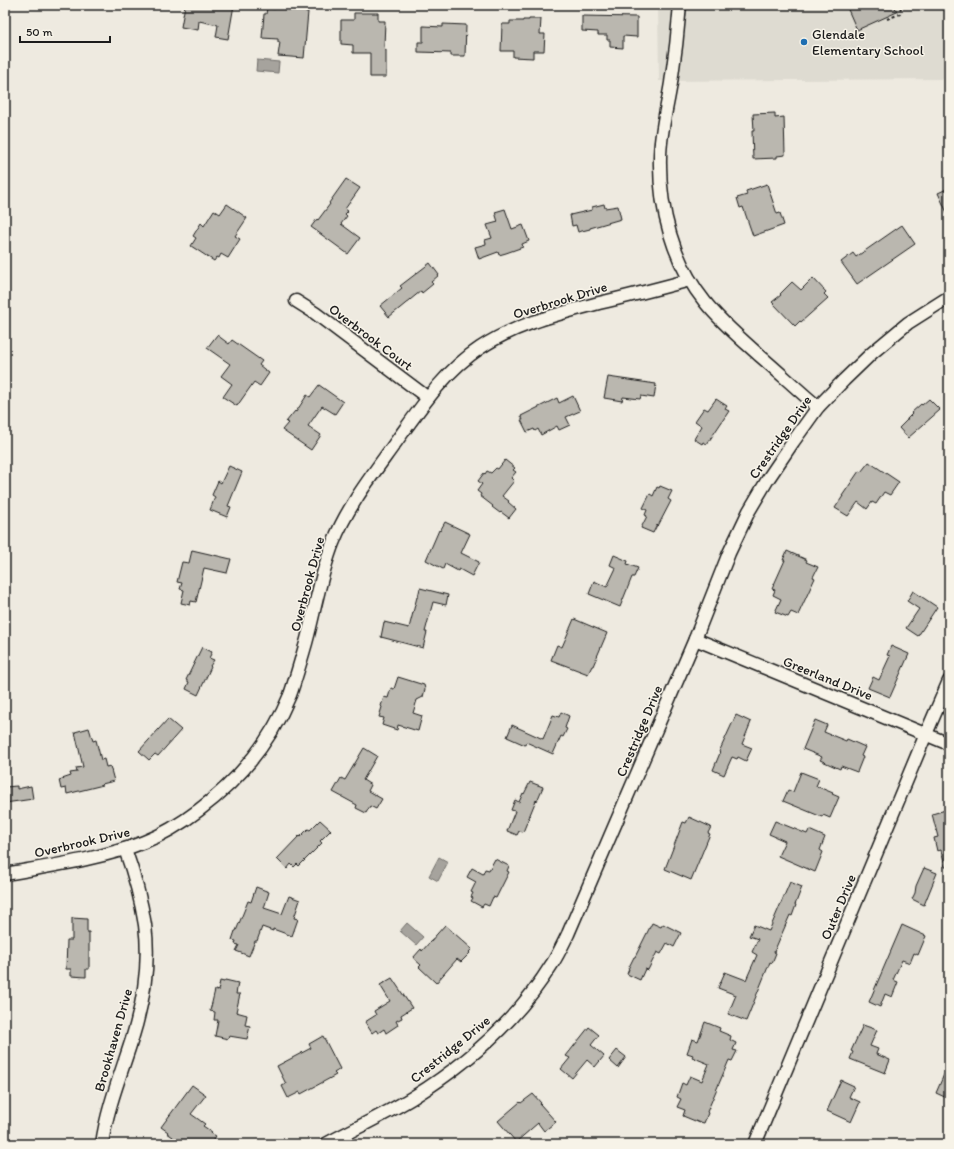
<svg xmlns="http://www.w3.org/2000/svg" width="954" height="1149" font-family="Itim,sans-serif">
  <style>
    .built { fill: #dedbd1 }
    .water { fill: #a6a39d; stroke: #6f6d69 }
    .building { fill: #bab7af; stroke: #1c1c1c }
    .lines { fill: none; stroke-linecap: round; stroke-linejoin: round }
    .minor-casing { stroke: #1c1c1c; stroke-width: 15 }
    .path { stroke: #1c1c1c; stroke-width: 2; stroke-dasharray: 3 3; stroke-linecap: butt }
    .minor { stroke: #f7f3e8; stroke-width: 12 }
    .poi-dot { fill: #1f6fb2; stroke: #f7f3e8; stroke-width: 1.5 }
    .labels { text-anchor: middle; stroke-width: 3; stroke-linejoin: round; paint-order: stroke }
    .poi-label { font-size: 14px; fill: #1c1c1c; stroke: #f7f3e8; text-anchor: start }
    .street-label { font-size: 14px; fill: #1c1c1c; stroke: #f7f3e8 }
  </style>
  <rect width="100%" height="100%" fill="#eeeae0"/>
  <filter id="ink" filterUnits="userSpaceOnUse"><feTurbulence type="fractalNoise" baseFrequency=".025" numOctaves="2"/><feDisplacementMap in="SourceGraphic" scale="8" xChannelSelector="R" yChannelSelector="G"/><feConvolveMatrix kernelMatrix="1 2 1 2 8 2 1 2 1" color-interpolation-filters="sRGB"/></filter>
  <g filter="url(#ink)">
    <!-- built -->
    <polygon class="built" points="658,5 949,5 949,79 659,81"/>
    <!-- water -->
    <g class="water">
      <polygon points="257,60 279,62 278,73 256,71"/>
      <polygon points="439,857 448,862 438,881 429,876"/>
      <polygon points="407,923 423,937 416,945 400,931"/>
    </g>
    <!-- building -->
    <g class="building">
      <polygon points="185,5 234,5 228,39 216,37 218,25 199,21 198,30 181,27"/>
      <polygon points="846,5 894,5 897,12 857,30"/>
      <polygon points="275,7 287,8 287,9 308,12 304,58 278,56 280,42 278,42 278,39 262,38 264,14 266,14 267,8 275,9"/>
      <polygon points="354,13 378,13 378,21 385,21 384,46 385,50 386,50 386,77 370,77 370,53 353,53 353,45 341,44 341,20 354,20"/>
      <polygon points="582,16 637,17 637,37 623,36 623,48 610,47 610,40 607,40 607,35 598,35 598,32 582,31"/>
      <polygon points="529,19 541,19 540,34 545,34 544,51 533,51 533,58 513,57 513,51 501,51 502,24 510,24 510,21 523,21 523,20 529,20"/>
      <polygon points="443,24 466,25 465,56 451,56 451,53 418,52 418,42 423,42 423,26 443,27"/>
      <polygon points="775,113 775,118 784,117 785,155 777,156 777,158 753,159 752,131 754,131 753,114"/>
      <polygon points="346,179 360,188 345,209 348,211 345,214 347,216 341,224 360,238 348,254 311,227 317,219 318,220 330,204 329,203"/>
      <polygon points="767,184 777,214 780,213 784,225 753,236 743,207 740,208 737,198 747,195 746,191"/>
      <polygon points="949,188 949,217 938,193"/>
      <polygon points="227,204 247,218 235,236 240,239 228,258 221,254 219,258 217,257 214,261 191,246 196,238 193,236 201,223 204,226 214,210 220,214"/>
      <polygon points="604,204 605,208 618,206 621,219 590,228 590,229 578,232 576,225 572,226 570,215 592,210 592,207"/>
      <polygon points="505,209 512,229 523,225 529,241 522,244 523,247 506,253 499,255 498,252 479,259 475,247 486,244 485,240 492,238 487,225 498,222 495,212"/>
      <polygon points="902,225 915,244 857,284 841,262 853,253 856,257"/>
      <polygon points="430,263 439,275 431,282 433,284 422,293 421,291 389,317 380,306 402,288 400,286"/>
      <polygon points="813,278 826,292 824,294 828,298 801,322 800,321 795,326 772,302 781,295 780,294 792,282 801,290"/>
      <polygon points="217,335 229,344 232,340 262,361 259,365 269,373 260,386 254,382 237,406 223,397 232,384 221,376 230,364 207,348"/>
      <polygon points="608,377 656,384 654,398 641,396 640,399 623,397 622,401 604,398"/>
      <polygon points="319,385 343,402 335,414 322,406 308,426 321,435 311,450 282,430 288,423 286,422 295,411 296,412 307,395 310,397"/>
      <polygon points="573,396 580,411 566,417 570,425 559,430 557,426 541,435 538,429 535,431 534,429 527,432 521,420 523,420 521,416 557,398 559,403"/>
      <polygon points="716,399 727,406 725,409 729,411 707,444 703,442 702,444 694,439 702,426 695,421 704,408 708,410"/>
      <polygon points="929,399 940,410 908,438 899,428 907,420 907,419 912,414 911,413 921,404 922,405"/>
      <polygon points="505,460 515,468 513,470 516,472 511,478 514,481 502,496 509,501 508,502 516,509 509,518 501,512 500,513 492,507 493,506 480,496 481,494 477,491 482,484 478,481 484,473 485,474 487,471 491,473 496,468 498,469"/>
      <polygon points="869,462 899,482 890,495 884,492 876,504 872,502 867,509 858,502 848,516 835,508 843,496 842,496 859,471 861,472"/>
      <polygon points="229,466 242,472 228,506 231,507 227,517 210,510 215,497 212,495 218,481 221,483"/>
      <polygon points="660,486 672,491 668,499 671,501 658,526 657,525 653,533 641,528 647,516 645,515 647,510 643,508 650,494 653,496 657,487 659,488"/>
      <polygon points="445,522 470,534 461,553 479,562 472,576 459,569 458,571 445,564 443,569 426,560 439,530 440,531"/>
      <polygon points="192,550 231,559 227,573 204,568 196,602 191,601 190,605 181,603 184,590 180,589 182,583 177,582 182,562 189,563"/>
      <polygon points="787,551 807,560 806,562 818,567 813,577 815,578 798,615 791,612 788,617 775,612 781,599 773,595 775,590 772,589 785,560 783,560"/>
      <polygon points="614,555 628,561 627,564 638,568 634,577 632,577 620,607 589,594 594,581 607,587 616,568 610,565"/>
      <polygon points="420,588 448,595 446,605 433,602 425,632 427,632 423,648 381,637 384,622 409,628 417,597 418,597"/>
      <polygon points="913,591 937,607 918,636 906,628 919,609 907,601"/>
      <polygon points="574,619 607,633 593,666 592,666 588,674 551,660 557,645 562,647"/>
      <polygon points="891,646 909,654 890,697 868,688 873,677 879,680 890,656 887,655"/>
      <polygon points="202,647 212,652 209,658 214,660 210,666 211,667 198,695 186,689 189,682 186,680"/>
      <polygon points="398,677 424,685 425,689 423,697 417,700 413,713 422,716 418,731 398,725 397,730 382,725 384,718 379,717 382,707 381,706 384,697 388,698 391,688 394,689"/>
      <polygon points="561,712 569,716 565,728 567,729 563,737 561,736 553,754 526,742 525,745 507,737 512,725 543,739 553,715 559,717"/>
      <polygon points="736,715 751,722 742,744 752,748 746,761 738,757 737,759 732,757 724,775 713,770 720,753 719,752"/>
      <polygon points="168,719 181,730 158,756 155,754 149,760 139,751"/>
      <polygon points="815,720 827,725 824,732 846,741 847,739 865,747 861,756 863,757 857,772 841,766 840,769 820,760 822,757 803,749"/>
      <polygon points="89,728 93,741 96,740 101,760 104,759 106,767 110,766 114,781 102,784 103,785 67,794 66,788 61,789 59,780 71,776 70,773 77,772 76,768 83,767 75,732"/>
      <polygon points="364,748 377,756 363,780 371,785 368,791 382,799 376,809 370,806 366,813 356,808 357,805 333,792 341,778 345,780"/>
      <polygon points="801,772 819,779 816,786 833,793 832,794 839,797 830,818 823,815 822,817 783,801 788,790 793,792"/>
      <polygon points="530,782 543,787 537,801 536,800 523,832 519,831 517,835 507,831 515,811 511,810 515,800 519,802 523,793 524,794"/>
      <polygon points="17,786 17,789 31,786 33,799 5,803 5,787"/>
      <polygon points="949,809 949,867 945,867 941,850 937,851 934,838 938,837 932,814"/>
      <polygon points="689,817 711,827 708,833 710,834 691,880 665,869 683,822 686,823"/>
      <polygon points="320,820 331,830 320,841 322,843 299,866 297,864 294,867 291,864 287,869 277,859 299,836 300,837 308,829 310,830"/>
      <polygon points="775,821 807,834 809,830 825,837 820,850 823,852 815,872 778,856 785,841 769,834"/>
      <polygon points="495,859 509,866 507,871 509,872 496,898 493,897 489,906 484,904 482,907 471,901 473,898 471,897 473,893 471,892 476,882 467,877 472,868 483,874 485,869 489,870"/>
      <polygon points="924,868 937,873 924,905 912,899 915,893 916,886"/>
      <polygon points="790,882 802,887 795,905 796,905 792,916 790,915 774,952 776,953 772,963 770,962 746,1021 728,1014 736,995 718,988 725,972 746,980 757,955 752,952 758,939 749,936 754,925 769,931"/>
      <polygon points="256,887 269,892 264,908 282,914 289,896 300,900 294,918 298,919 292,936 273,929 273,931 262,927 257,941 255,941 249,956 236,951 239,945 235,944 236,941 232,940 235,931 236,931 248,901 251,902"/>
      <polygon points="72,918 87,919 87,932 89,932 89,969 86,969 86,977 71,976 71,969 66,969 67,940 72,940"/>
      <polygon points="652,923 661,927 663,924 681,933 674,947 667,943 661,954 657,952 648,970 645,969 640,980 627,974 629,969 628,969 634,957 635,957"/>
      <polygon points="445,925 472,949 469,952 470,953 461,962 457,959 436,983 419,967 421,965 413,958 421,949 422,951"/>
      <polygon points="902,925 926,936 918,955 914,953 910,963 902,960 893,980 898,982 892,997 885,994 880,1007 869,1002"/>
      <polygon points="392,978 412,1008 401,1015 402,1018 396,1021 398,1025 386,1033 384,1029 378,1033 376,1030 372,1033 365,1022 376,1015 374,1011 390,1001 380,985"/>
      <polygon points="225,980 238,983 236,994 240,994 236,1012 247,1015 245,1025 250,1026 247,1039 229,1036 228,1039 215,1036 218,1020 214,1020 215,1012 210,1011 215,990 218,991 220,981 224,982"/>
      <polygon points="705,1022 720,1028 719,1031 731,1036 730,1040 736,1043 733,1050 737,1051 732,1061 729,1060 707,1112 708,1113 704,1123 700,1122 700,1123 683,1116 685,1110 677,1107 681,1099 677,1097 682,1083 686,1085 690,1076 702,1081 709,1064 692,1057 693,1055 687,1053 692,1039 698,1041"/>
      <polygon points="863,1025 877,1030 870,1046 878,1049 876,1054 890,1060 885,1073 850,1059 853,1052 851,1051"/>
      <polygon points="589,1027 599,1035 591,1045 604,1056 595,1067 587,1060 572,1078 561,1069 570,1058 566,1056"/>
      <polygon points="323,1036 340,1069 334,1073 336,1075 301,1094 300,1092 288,1098 282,1086 286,1084 277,1066 311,1048 309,1044"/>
      <polygon points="617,1050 626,1057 618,1068 609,1060"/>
      <polygon points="949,1063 949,1099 936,1093"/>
      <polygon points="841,1080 854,1086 849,1097 860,1102 851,1122 827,1111"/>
      <polygon points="192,1085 206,1095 191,1114 205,1124 203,1126 212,1132 211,1133 216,1136 210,1144 168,1144 173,1137 167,1133 168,1132 161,1127"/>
      <polygon points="533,1094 541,1103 540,1104 556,1122 544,1131 538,1123 516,1142 498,1121 520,1102 521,1103"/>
    </g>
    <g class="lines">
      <!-- minor casing -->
      <g class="minor-casing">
        <g id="minor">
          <path d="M 680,5 C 678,31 675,57 671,83 C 667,108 660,133 660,158 C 659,209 673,262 705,302 C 721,322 740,338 759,355 C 779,372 798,390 818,407"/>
          <polyline points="296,301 315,313 428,398"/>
          <polyline points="695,639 949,744"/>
          <path d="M 5,874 C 50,866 102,859 144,842 C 165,834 182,823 199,810 C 239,780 271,741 290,695 C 296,678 301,660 306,643 C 315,610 320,576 333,543 C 348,505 374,473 398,439 C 422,406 445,371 480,348 C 516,324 558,314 599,303 C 630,296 660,288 690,280"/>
          <path d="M 102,1144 C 107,1108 121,1074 132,1039 C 143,1004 150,962 145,925 C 141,899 134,874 125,849"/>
          <path d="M 326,1144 C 354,1129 384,1115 412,1098 C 467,1064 518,1019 552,964 C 558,955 563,944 568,934 L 695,639 L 729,553 L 749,511 L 768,479 L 793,442 L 818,407 L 844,380 L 872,353 L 908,323 L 949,297"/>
          <polyline points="755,1144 926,734 949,681"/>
        </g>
      </g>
      <!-- path -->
      <polyline class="path" points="887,19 900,14 901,5"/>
      <!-- minor -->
      <use href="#minor" class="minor"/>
    </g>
  </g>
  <!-- markers -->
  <circle class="poi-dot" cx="804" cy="42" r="4"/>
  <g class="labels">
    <!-- poi labels -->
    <g class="poi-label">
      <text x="812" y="39">Glendale<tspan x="812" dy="16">Elementary School</tspan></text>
    </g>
    <!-- street labels -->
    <g class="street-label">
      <text transform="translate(560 300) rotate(-17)" y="5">Overbrook Drive</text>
      <text transform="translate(371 337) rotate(37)" y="5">Overbrook Court</text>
      <text transform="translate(780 437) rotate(-55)" y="5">Crestridge Drive</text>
      <text transform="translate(307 584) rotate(-75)" y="5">Overbrook Drive</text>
      <text transform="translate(828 678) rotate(22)" y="5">Greerland Drive</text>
      <text transform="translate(639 731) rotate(-67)" y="5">Crestridge Drive</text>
      <text transform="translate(82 842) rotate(-13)" y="5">Overbrook Drive</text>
      <text transform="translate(838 907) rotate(-67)" y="5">Outer Drive</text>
      <text transform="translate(113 1040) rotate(-74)" y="5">Brookhaven Drive</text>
      <text transform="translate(450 1049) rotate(-39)" y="5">Crestridge Drive</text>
    </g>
  </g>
  <!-- margin -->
  <rect width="954" height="1149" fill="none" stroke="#f7f3e8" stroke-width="20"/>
  <rect x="10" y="10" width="934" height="1129" fill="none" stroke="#1c1c1c" stroke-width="1.5" filter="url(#ink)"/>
  <!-- scale -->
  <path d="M20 36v6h90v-6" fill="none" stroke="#1c1c1c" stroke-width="2"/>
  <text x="26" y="36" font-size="12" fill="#1c1c1c" stroke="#f7f3e8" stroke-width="3" paint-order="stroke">50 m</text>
</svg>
